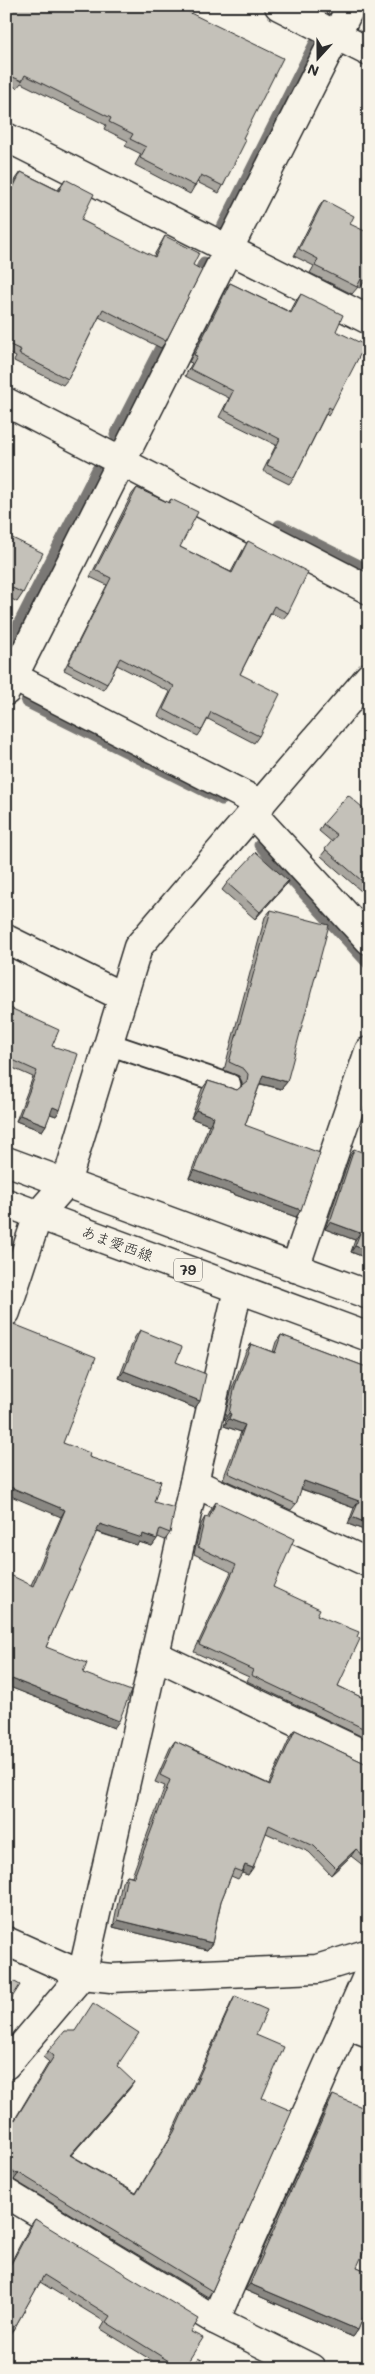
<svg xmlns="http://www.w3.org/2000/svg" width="375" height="2374" font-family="Mali,'Klee One',sans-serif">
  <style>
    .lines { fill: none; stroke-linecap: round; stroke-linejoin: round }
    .stream { stroke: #7a7874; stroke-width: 11 }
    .lane-casing { stroke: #2b2b2b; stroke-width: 25 }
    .street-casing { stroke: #2b2b2b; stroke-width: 31 }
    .secondary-casing { stroke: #2b2b2b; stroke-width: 31 }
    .primary-casing { stroke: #2b2b2b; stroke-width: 31 }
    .lane { stroke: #f7f3e8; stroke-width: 21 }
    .street { stroke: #f7f3e8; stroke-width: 28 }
    .secondary { stroke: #f7f3e8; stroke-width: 28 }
    .primary { stroke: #f7f3e8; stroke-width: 28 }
    .wall { fill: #a9a69f; stroke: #2b2b2b }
    .shaded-wall { fill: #898782; stroke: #2b2b2b }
    .building { fill: #c4c1b9; stroke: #2b2b2b }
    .labels { text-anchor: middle; stroke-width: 4; stroke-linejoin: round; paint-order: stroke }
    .shield { fill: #f7f3e8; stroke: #686764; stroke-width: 1 }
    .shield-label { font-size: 14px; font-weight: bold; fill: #2b2b2b }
    .street-label { font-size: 15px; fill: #2b2b2b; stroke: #f7f3e8 }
  </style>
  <rect width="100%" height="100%" fill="#f7f3e8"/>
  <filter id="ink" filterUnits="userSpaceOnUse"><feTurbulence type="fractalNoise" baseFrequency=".02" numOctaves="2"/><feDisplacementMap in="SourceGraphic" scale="10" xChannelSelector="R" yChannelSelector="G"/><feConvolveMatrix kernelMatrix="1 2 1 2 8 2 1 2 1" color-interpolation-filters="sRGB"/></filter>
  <g filter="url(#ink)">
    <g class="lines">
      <!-- stream -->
      <g class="stream">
        <polyline points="330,13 333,6"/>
        <polyline points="222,227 314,44"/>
        <polyline points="194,282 204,262"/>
        <polyline points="115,435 167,334"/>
        <polyline points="279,525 369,570"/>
        <polyline points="7,646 97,469"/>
        <polyline points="26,702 222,800"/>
        <polyline points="259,845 369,965"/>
      </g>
      <!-- lane casing -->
      <g class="lane-casing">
        <polyline id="lane" points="109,1044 230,1085"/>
      </g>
      <!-- street casing -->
      <g class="street-casing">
        <g id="street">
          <polyline points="279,6 369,52"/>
          <polyline points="6,137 369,320"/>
          <polyline points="6,402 369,590"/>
          <polyline points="6,673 261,804"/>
          <polyline points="6,691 351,6"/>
          <polyline points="253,814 369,940"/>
          <polyline points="6,939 123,997"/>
          <polyline points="295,1268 369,1051"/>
          <polyline points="6,1312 38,1215"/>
          <polyline points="194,1483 369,1563"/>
          <polyline points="155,1655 369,1757"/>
          <polyline points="6,1941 82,1975 111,1978 317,1969 369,1953"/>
          <polyline points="346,2024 369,2033"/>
          <polyline points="6,2065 82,1975 238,1289"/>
          <polyline points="6,2193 215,2320 311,2368"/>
          <polyline points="215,2320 369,1972"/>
        </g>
      </g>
      <!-- secondary casing -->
      <g class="secondary-casing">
        <polyline id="secondary" points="38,1215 66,1183 138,947 369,677"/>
      </g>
      <!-- primary casing -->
      <g class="primary-casing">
        <g id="primary">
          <polyline points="6,1161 369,1295"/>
          <polyline points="6,1203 369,1337"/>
        </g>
      </g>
      <!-- lane -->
      <use href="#lane" class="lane"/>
      <!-- street -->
      <use href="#street" class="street"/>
      <!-- secondary -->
      <use href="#secondary" class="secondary"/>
      <!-- primary -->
      <use href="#primary" class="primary"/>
    </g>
    <!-- wall -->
    <g class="wall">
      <polygon points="6,6 178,7 243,138 223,186 219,193 197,182 190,194 135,165 141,154 125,146 128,141 104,129 106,125 21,83 17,88 6,83"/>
      <polygon points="21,172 58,190 65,179 81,220 153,257 165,236 193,265 166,341 161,348 99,317 68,379 63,385 14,361 16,357 6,352 6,199 16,179"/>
      <polygon points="324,200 350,224 365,281 360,288 358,287 352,294 310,273 314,266 294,256 319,207"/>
      <polygon points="230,283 290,312 296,301 301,294 336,331 332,409 328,416 326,414 294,478 289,484 263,471 276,445 219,417 229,398 185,376 192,363 189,362 225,290"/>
      <polygon points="137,488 168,503 171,499 180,547 231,572 244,548 248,541 288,613 283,619 271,613 240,674 259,736 254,743 208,719 202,730 198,736 158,716 170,692 117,665 107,684 103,690 64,670 107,585 90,577 132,494"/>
      <polygon points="6,535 23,593 17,602 6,596"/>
      <polygon points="369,813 369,898 321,856 332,842 319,831 323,824"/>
      <polygon points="288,881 283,888 255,919 222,890 227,883"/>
      <polygon points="271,910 287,1082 281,1089 260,1084 245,1125 301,1210 296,1217 189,1178 209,1125 191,1118 202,1089 208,1081 237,1090 242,1086 242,1082 239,1076 224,1070 265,917"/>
      <polygon points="6,1006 52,1046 60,1110 56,1116 50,1114 46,1125 42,1131 16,1121 33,1077 6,1065"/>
      <polygon points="354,1149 369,1259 351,1252 355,1240 325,1229 350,1156"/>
      <polygon points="140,1330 176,1362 200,1401 195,1408 119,1378 135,1337"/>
      <polygon points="281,1335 369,1368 369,1532 348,1524 354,1508 301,1489 296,1504 291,1510 223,1479 241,1432 224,1426 226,1420 224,1419 231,1392 246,1351 251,1344 273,1352 276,1342"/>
      <polygon points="63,1443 89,1457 154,1502 170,1533 165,1540 158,1537 152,1546 139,1542 137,1545 96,1532 46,1647 83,1673 114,1728 10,1687 31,1585 61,1517"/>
      <polygon points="216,1502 273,1587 317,1615 357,1637 338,1686 369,1701 369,1740 247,1681 249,1677 194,1652 231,1572 194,1554 201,1524 205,1517 207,1518 212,1508"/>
      <polygon points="295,1730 369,1765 369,1870 351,1856 331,1875 309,1852 266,1833 248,1875 242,1873 238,1879 231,1876 221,1901 212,1943 207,1950 113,1927 122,1882 127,1875 132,1876 165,1786 155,1782 170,1748 175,1741 269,1784 290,1737"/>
      <polygon points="235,1996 256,2035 262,2098 212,2291 208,2297 14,2180 6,2178 6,2115 15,2119 49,2062 43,2057 48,2051 75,2031 117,2066 130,2088 71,2155 136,2193 169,2139 231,2003"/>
      <polygon points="333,2095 357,2267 369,2272 369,2323 362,2320 358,2330 353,2337 245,2290 329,2101"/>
      <polygon points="35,2219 191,2332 184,2368 164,2368 101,2329 105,2322 40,2282 15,2327 10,2334 6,2332 6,2264 10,2264 30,2226"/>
    </g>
    <!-- shaded-wall -->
    <g class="shaded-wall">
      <polygon points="288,881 283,888 255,919 260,912"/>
      <polygon points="263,1075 287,1082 281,1089 258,1083"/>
      <polygon points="53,1107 60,1110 56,1116 48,1113"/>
      <polygon points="196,1110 214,1117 209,1125 191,1118"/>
      <polygon points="20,1115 46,1125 42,1131 16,1121"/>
      <polygon points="194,1170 301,1210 296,1217 189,1178"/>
      <polygon points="330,1222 360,1233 355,1240 325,1229"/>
      <polygon points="355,1246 369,1251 369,1259 351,1252"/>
      <polygon points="124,1371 200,1401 195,1408 119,1378"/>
      <polygon points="229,1413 231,1414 226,1420 224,1419"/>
      <polygon points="229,1419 245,1425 241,1432 224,1426"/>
      <polygon points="304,1481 359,1501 354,1508 299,1488"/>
      <polygon points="8,1486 65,1510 61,1517 6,1494 6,1489"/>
      <polygon points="352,1517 369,1524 369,1532 348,1524"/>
      <polygon points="100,1524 143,1534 157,1539 152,1546 139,1542 137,1545 95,1531"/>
      <polygon points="12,1679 119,1721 114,1728 7,1686"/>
      <polygon points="356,1849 351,1856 331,1875 336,1868"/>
      <polygon points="245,1865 253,1868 248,1875 242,1873"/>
      <polygon points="118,1920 212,1943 207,1950 113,1927"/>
      <polygon points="134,2082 130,2088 66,2161 70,2155"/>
      <polygon points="9,2171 19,2173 14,2180 6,2178 6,2175"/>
      <polygon points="250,2284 358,2330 353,2337 245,2290"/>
      <polygon points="365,2313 369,2314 369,2323 361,2319"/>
    </g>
    <!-- building -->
    <g class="building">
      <polygon points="6,6 179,6 178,7 283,58 243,138 246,140 223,186 201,175 195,186 140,158 146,147 130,139 133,134 109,122 111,118 25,75 22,81 6,74"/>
      <polygon points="21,172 59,191 65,179 94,194 81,220 155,257 165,236 199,253 193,265 202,270 166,341 103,309 68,379 19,354 21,350 6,343 6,202"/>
      <polygon points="324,200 354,216 350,224 369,233 369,273 365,281 361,279 357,287 315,266 318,259 299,249"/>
      <polygon points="230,283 291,313 301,294 343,315 336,331 365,345 332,409 329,407 294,478 267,465 280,439 224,410 233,391 190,369 197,356 194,355"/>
      <polygon points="137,488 169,503 171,499 198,512 180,547 232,573 248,541 308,572 288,613 274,606 240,674 280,694 259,736 211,712 202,730 163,709 174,686 120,658 107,684 68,664 111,578 95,570"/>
      <polygon points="6,535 43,553 23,593 6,585"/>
      <polygon points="348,795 369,813 369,887 325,849 337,835 323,824"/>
      <polygon points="256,852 288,881 260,912 227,883"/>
      <polygon points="271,910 329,925 287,1082 263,1075 245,1125 320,1153 301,1210 194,1170 214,1117 196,1110 208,1081 237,1090 247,1082 248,1074 244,1069 229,1062"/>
      <polygon points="6,1006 59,1030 52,1046 78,1054 60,1110 53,1107 46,1125 20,1115 37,1071 6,1057"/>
      <polygon points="354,1149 369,1155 369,1251 355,1246 360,1233 330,1222"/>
      <polygon points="6,1321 96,1357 63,1443 90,1453 89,1457 161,1481 154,1502 175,1508 170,1533 160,1529 157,1539 143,1534 142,1538 100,1524 46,1647 87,1663 83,1673 131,1691 119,1721 12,1679 6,1699 6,1573 33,1586 65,1510 8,1486 6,1490"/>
      <polygon points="140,1330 182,1347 176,1362 206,1374 200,1401 124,1371"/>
      <polygon points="281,1335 369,1368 369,1524 352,1517 359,1501 304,1481 296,1504 228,1473 245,1425 229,1419 231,1414 229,1413 235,1386 251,1344 275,1353"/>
      <polygon points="216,1502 294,1539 273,1587 320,1609 317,1615 359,1632 357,1637 360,1639 338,1686 369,1701 369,1731 251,1675 253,1670 199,1645 236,1565 198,1547 205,1517 209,1518"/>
      <polygon points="295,1730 369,1765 369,1860 356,1849 336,1868 314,1846 269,1825 253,1868 245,1865 242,1872 234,1869 221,1901 212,1943 118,1920 127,1875 134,1877 170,1780 160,1775 175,1741 270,1785"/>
      <polygon points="6,1977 20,1985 6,2007"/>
      <polygon points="235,1996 267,2010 256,2035 284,2047 262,2098 292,2111 212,2291 19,2173 9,2171 6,2170 6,2115 15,2120 54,2056 48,2051 65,2031 75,2031 93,2003 139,2033 117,2066 134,2082 70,2155 136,2194 174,2132"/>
      <polygon points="333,2095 369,2110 369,2240 357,2267 369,2272 369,2314 365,2313 358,2330 250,2284"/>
      <polygon points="35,2219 199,2319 191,2332 203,2338 184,2368 180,2368 106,2322 110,2316 44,2275 15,2327 6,2322 6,2265 8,2262 11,2264"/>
      <polygon points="198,2358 216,2368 193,2368"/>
    </g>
  </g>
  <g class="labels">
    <!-- shield labels -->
    <rect class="shield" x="174" y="1258.5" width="28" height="23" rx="4"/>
    <g class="shield-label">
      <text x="188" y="1275">79</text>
    </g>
    <!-- street labels -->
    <g class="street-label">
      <text transform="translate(117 1244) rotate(20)" y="5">あま愛西線</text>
    </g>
  </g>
  <!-- margin -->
  <rect width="375" height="2374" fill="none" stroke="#f7f3e8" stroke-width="25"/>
  <rect x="12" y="12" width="350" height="2349" fill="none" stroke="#2b2b2b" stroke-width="2" filter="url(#ink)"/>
  <!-- north arrow -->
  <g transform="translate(318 58) rotate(201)" stroke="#f7f3e8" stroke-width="4" paint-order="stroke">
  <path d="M0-4L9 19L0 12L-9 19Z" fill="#2b2b2b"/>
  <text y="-8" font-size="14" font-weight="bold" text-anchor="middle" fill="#2b2b2b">N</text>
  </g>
</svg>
